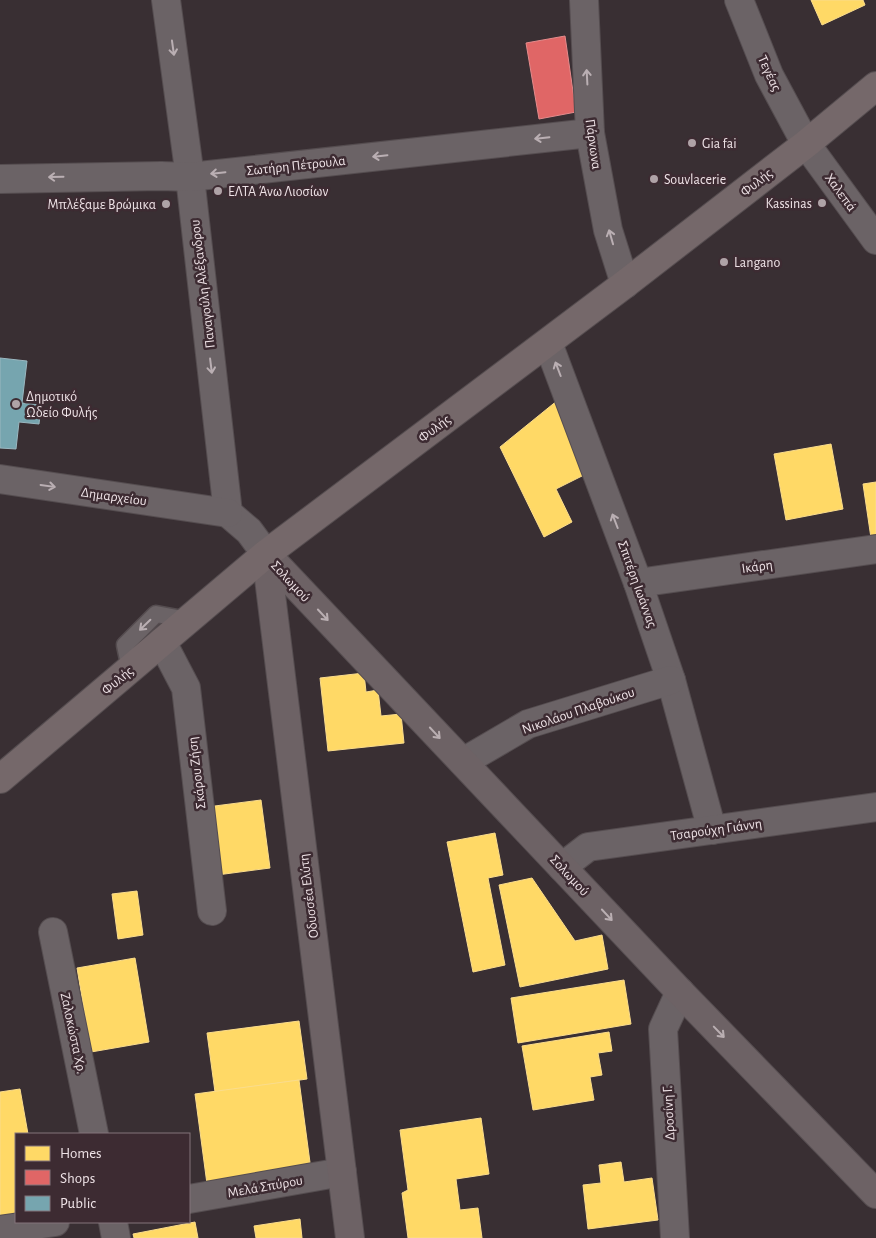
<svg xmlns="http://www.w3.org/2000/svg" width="876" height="1238" font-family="'Alegreya Sans',sans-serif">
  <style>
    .homes { fill: #ffd966; stroke: #fadc8c }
    .shops { fill: #e06666; stroke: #e48b8c }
    .public { fill: #76a5af; stroke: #9ab7c0 }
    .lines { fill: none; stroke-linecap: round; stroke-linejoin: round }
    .lane-casing { stroke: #554d50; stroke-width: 19 }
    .street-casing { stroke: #554d50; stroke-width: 30 }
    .secondary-casing { stroke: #554d50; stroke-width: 30 }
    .primary-casing { stroke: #554d50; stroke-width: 30 }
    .lane { stroke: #6b6366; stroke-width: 16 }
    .street { stroke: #6b6366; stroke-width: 28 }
    .secondary { stroke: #6d6265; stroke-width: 28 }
    .primary { stroke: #75686a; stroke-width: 28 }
    .oneway { stroke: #baafb3 }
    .oneway2 { stroke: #baafb2 }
    .poi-dot { fill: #afa3a7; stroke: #3d2b32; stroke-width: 2 }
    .labels { text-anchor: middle; stroke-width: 5; stroke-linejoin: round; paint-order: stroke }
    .street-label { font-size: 14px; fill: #eee2e6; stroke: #3d2b32 }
    .poi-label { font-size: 14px; fill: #eee2e6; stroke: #3d2b32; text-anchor: start }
  </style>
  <rect width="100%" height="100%" fill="#392f33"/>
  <!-- homes -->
  <g class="homes">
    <polygon points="811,0 863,0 865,5 822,25"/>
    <polygon points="558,400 594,470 556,489 572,522 544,537 500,447"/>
    <polygon points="831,444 843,509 786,520 774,454"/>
    <polygon points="876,482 876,537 871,538 863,484"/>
    <polygon points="364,673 366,692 378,690 381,716 401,714 404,743 328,751 320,678"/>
    <polygon points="261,800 270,868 217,875 207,807"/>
    <polygon points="495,833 503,875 488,878 505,965 473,972 447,842"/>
    <polygon points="532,878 575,941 602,935 608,969 520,987 499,885"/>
    <polygon points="137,891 143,935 118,939 112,894"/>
    <polygon points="135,958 149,1042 91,1052 77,968"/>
    <polygon points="624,980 631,1024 518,1043 511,998"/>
    <polygon points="299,1021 307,1079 215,1092 207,1033"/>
    <polygon points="609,1032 612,1051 598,1053 602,1075 590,1077 594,1100 533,1110 522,1046"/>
    <polygon points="299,1080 311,1170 207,1184 195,1094"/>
    <polygon points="20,1089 28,1134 16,1134 16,1221 0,1223 0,1092"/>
    <polygon points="481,1118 489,1174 456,1179 460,1210 478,1208 482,1238 408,1238 402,1193 408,1190 400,1130"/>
    <polygon points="621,1162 624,1182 652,1178 658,1220 588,1229 583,1185 601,1183 599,1165"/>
    <polygon points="300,1219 302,1238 256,1238 254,1226"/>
    <polygon points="195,1222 198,1238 134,1238 133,1234"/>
  </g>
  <!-- shops -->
  <polygon class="shops" points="565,36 576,112 539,119 526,43"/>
  <!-- public -->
  <polygon class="public" points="0,358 27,361 22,403 41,405 39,424 19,422 16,449 0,448"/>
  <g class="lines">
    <!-- lane casing -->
    <g class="lane-casing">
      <polyline id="lane" points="130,669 125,645 156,614 188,620"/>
    </g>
    <!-- street casing -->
    <g class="street-casing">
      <g id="street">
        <polyline points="166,0 190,177 228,513 249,531 266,554"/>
        <polyline points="584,0 590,133 608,230 625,284"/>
        <polyline points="739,0 769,75 806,144 876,240"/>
        <polyline points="0,179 161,176 190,177 590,133"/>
        <polyline points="548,343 638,583 671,680 712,830"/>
        <polyline points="0,479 228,513"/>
        <polyline points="638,583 876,549"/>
        <polyline points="162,642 186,688 212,911"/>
        <polyline points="463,762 528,724 671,680"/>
        <polyline points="562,867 588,847 876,807"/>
        <polyline points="53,932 94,1134"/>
        <polyline points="189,1199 342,1172"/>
        <polyline points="113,1222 116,1238"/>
        <polyline points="0,1230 55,1222"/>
        <polyline points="675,1238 663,1029 680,992"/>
      </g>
    </g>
    <!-- secondary casing -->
    <g class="secondary-casing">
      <g id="secondary">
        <polyline points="266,554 680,992 876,1194"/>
        <polyline points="266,554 350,1238"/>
      </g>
    </g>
    <!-- primary casing -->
    <g class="primary-casing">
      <polyline id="primary" points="0,779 266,554 625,284 806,144 876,86"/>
    </g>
    <!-- lane -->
    <use href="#lane" class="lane"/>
    <!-- street -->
    <use href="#street" class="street"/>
    <!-- secondary -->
    <use href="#secondary" class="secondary"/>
    <!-- primary -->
    <use href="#primary" class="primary"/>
  </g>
  <!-- one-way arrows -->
  <defs><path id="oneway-shaft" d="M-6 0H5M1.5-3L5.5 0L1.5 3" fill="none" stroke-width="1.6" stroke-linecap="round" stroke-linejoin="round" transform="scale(1.25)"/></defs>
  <g class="oneway">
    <use href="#oneway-shaft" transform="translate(173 48) rotate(82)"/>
    <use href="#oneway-shaft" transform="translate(587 77) rotate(-93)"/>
    <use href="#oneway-shaft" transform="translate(542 138) rotate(174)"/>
    <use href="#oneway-shaft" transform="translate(380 156) rotate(174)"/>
    <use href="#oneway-shaft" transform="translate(218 173) rotate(174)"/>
    <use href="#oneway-shaft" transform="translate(56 177) rotate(179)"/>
    <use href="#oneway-shaft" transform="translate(611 237) rotate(-106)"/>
    <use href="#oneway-shaft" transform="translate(211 366) rotate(83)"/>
    <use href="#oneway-shaft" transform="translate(558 369) rotate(-111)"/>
    <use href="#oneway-shaft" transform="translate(48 486) rotate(8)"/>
    <use href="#oneway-shaft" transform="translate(615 521) rotate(-111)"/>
    <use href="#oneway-shaft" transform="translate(145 625) rotate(136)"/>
  </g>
  <g class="oneway2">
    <use href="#oneway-shaft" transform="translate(323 615) rotate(47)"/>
    <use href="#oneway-shaft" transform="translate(435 733) rotate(47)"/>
    <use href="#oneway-shaft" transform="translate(607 915) rotate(47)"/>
    <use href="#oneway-shaft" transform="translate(719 1032) rotate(46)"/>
  </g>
  <!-- markers -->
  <g class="poi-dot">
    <circle cx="692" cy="143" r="5"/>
    <circle cx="654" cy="179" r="5"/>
    <circle cx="218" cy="191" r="5"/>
    <circle cx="822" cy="203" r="5"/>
    <circle cx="166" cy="204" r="5"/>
    <circle cx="724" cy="262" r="5"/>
    <circle cx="16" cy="404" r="5"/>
  </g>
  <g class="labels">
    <!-- street labels -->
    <g class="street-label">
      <text transform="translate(770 73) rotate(65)" y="5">Τεγέας</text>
      <text transform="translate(594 144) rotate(82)" y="5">Πάρνωνα</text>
      <text transform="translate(296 165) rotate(-6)" y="5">Σωτήρη Πέτρουλα</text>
      <text transform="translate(756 182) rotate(-38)" y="5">Φυλής</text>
      <text transform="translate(841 192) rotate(54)" y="5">Χαλεπά</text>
      <text transform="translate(202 284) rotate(-97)" y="5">Παναγούλη Αλέξανδρου</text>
      <text transform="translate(434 428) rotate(-37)" y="5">Φυλής</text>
      <text transform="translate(114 496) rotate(8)" y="5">Δημαρχείου</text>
      <text transform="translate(757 566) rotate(-8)" y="5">Ικάρη</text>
      <text transform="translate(291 581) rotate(47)" y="5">Σολωμού</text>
      <text transform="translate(638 584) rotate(70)" y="5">Σπιτέρη Ιωάννας</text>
      <text transform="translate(117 680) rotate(-40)" y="5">Φυλής</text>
      <text transform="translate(578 710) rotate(-19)" y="5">Νικολάου Πλαβούκου</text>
      <text transform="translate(196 773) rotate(-97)" y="5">Σκάρου Ζήση</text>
      <text transform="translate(716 829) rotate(-8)" y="5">Τσαρούχη Γιάννη</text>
      <text transform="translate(570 875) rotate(47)" y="5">Σολωμού</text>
      <text transform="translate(308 896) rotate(-97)" y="5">Οδυσσέα Ελύτη</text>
      <text transform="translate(74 1033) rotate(78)" y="5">Ζαλοκώστα Χρ.</text>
      <text transform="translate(668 1113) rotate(-93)" y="5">Δροσίνη Γ.</text>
      <text transform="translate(265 1186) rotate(-10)" y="5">Μελά Σπύρου</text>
    </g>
    <!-- poi labels -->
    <g class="poi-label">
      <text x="702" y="148">Gia fai</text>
      <text x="664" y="184">Souvlacerie</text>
      <text x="228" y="196">ΕΛΤΑ Άνω Λιοσίων</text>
      <text x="812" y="208" text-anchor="end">Kassinas</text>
      <text x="156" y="209" text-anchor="end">Μπλέξαμε Βρώμικα</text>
      <text x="734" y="267">Langano</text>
      <text x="26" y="401">Δημοτικό<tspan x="26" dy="16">Ωδείο Φυλής</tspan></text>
    </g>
  </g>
  <!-- legend -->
  <rect x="15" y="1133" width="175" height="90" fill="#3d2b32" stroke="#84747a"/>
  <rect x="25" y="1146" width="25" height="15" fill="#ffd966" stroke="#84747a"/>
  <text x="60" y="1158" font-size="15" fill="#eee2e6">Homes</text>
  <rect x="25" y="1170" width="25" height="15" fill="#e06666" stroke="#84747a"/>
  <text x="60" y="1183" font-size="15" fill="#eee2e6">Shops</text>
  <rect x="25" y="1196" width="25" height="15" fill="#76a5af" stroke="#84747a"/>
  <text x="60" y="1208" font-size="15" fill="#eee2e6">Public</text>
</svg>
